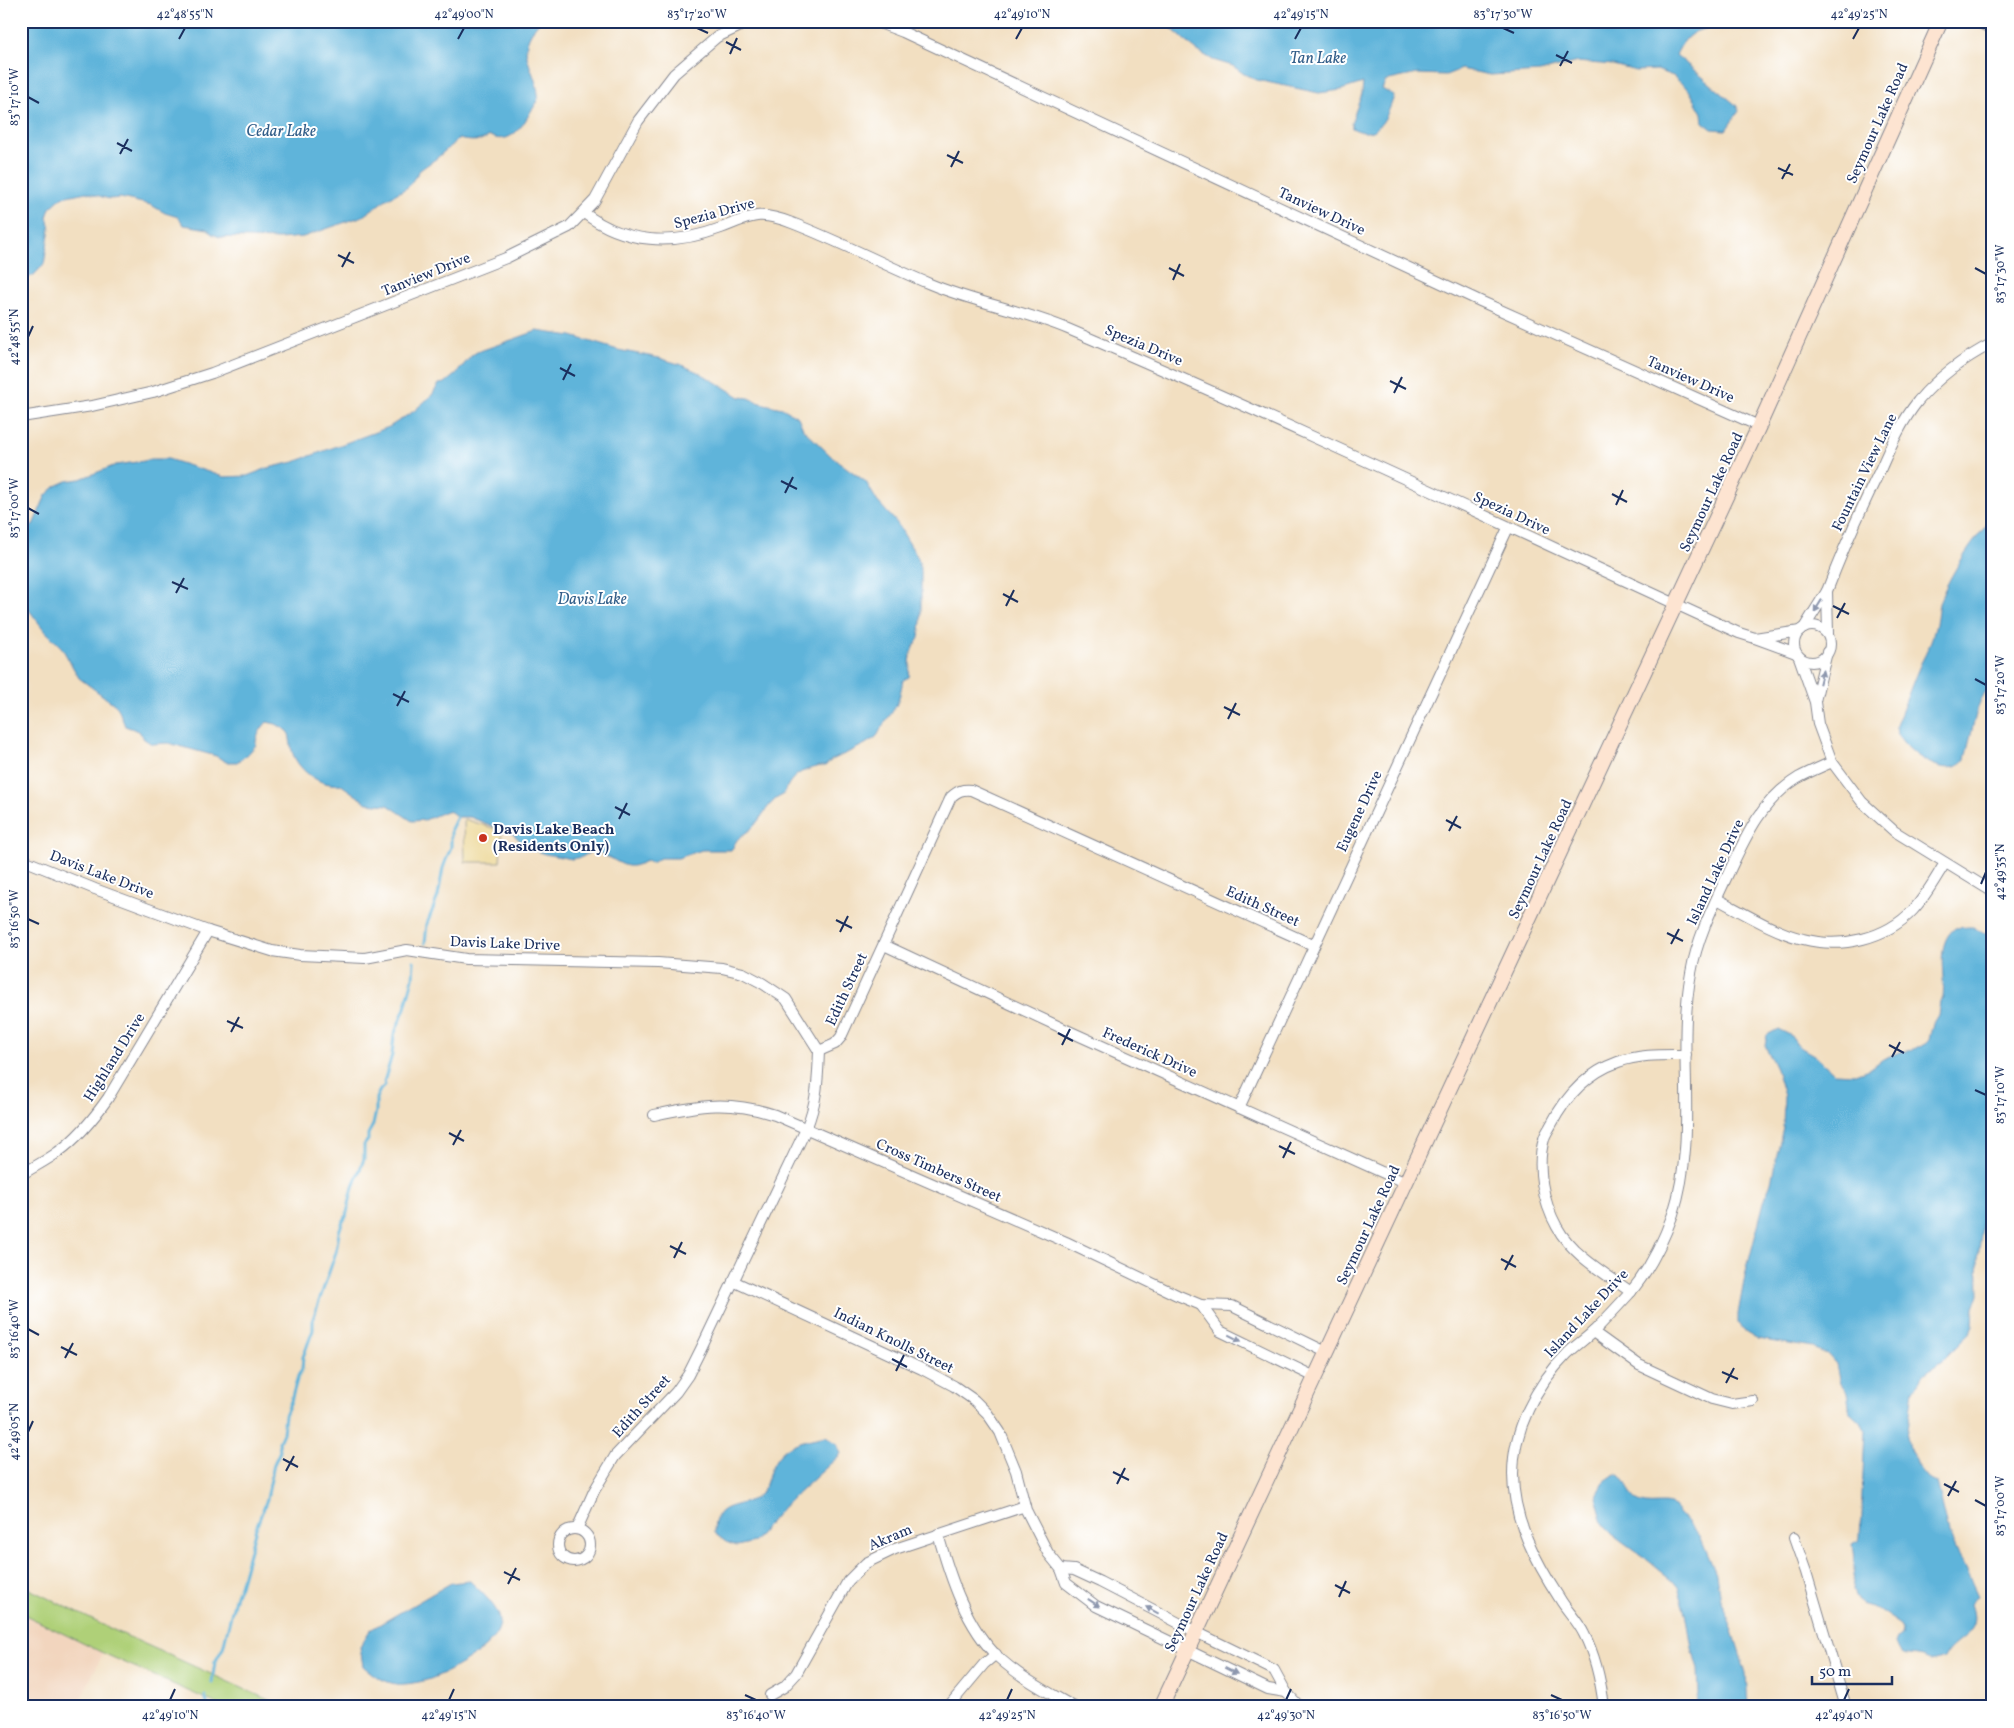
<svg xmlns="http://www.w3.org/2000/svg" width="2014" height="1728" font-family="Vollkorn,serif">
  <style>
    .built { fill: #f2d5be }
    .green { fill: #afd078; stroke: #65806b }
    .sand { fill: #eeda9e; stroke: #84847e }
    .water { fill: #5eb4da; stroke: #3c729c }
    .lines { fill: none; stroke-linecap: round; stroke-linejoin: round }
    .stream { stroke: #5eb4da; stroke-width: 3 }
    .street-casing { stroke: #868790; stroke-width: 12 }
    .secondary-casing { stroke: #868790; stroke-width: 16 }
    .street { stroke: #fff; stroke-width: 10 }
    .secondary { stroke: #fde4d1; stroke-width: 14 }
    .oneway { fill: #8d97ae }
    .ticks { fill: none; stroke: #1b2f5e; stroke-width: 2 }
    .poi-dot { fill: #c8321e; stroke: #fff; stroke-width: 2 }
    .labels { text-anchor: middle; stroke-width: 4; stroke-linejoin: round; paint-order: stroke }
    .street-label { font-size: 15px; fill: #1b2f5e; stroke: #fff }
    .poi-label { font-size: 15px; font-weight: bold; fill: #1b2f5e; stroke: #fff; text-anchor: start }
    .water-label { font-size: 16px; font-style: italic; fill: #325e89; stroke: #fff }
    .neatline { fill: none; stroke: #1b2f5e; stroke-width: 2 }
    .ticks-label { font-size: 12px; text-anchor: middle; fill: #1b2f5e }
  </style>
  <rect width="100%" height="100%" fill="#fff"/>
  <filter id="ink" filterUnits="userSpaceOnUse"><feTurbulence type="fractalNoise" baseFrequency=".02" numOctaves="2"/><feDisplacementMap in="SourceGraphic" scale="10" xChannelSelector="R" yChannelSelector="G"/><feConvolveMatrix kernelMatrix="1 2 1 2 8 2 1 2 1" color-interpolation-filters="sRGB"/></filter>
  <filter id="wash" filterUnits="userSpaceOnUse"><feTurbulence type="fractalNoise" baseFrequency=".0096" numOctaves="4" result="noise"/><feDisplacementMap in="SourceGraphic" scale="20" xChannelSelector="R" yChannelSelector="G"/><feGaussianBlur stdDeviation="1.12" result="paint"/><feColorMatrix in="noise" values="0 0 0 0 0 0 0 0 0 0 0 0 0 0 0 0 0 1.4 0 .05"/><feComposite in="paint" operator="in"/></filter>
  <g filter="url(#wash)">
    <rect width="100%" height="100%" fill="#f2dfc1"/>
    <!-- built -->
    <polygon class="built" points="21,1613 103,1653 77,1707 21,1707"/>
    <!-- green -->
    <polygon class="green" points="21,1585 107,1627 284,1707 224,1707 103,1653 21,1613"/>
    <!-- sand -->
    <polygon class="sand" points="464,819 502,831 500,862 465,862"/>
    <!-- water -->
    <g class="water">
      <path d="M 21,21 L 540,21 C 533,29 527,38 526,49 C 526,62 537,79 538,94 C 539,100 535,106 531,111 C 523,126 510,146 490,136 C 478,143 470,141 458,139 L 437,158 L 420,170 L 408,187 L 385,200 L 363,216 L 303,237 L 279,239 L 220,237 L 212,234 L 208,229 L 184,225 L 178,217 L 165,213 L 151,205 L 121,198 L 109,199 L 86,192 L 62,197 L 50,208 L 47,217 L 50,228 L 44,264 L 34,275 L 21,281 Z"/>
      <path d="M 1163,21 L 1718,21 C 1711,29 1706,28 1697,31 C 1687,35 1680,46 1676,55 L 1736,105 L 1739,111 L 1726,130 L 1712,129 L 1703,122 L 1702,113 L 1689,90 L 1673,76 L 1657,70 L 1636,71 L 1613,65 L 1577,62 L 1540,72 L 1490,75 L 1461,69 L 1446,75 L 1417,74 L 1389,80 L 1385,82 L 1382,89 L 1394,96 C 1387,117 1378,142 1352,128 L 1351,123 L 1362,94 L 1363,83 L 1341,90 L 1319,93 L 1257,80 L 1244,74 L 1233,66 L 1213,60 L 1196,50 Z"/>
      <path d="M 537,331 L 572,336 L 618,350 L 659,358 L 682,365 L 702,374 L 740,397 L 749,398 L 760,403 L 782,408 L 798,417 L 803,429 L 831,456 L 866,482 L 877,501 L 897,523 L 918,558 L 921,571 L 921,621 L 919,638 L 911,652 L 909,677 L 903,680 C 898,705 898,704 883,725 C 880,729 879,735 875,738 C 862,747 848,752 834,759 C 830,760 828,764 825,766 C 823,766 818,766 817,767 C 798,771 791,777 783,795 C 769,800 763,817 752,828 C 748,832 741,835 737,840 C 734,844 734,847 731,850 L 702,850 L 678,858 L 660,858 L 651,863 L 646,861 C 630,869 627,867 612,859 C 606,856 602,855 598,851 L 594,850 L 582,857 L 572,859 L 545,854 L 528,848 L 513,834 L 470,817 L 457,817 L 451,812 L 446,811 L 425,820 L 412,821 L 388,805 L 367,803 L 340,784 C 321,787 300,772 293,754 C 290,746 291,738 288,731 L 276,724 L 267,722 C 262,727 255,737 256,745 L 247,755 L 237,762 L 226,762 L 216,756 L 168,743 L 152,744 L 144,739 L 139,731 L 125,726 L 118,708 L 114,704 L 79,678 L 62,648 L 45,631 L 29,610 L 21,588 L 21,537 L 33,525 L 46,495 L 56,486 L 67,481 L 80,479 L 116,465 L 144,461 L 151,459 L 168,459 L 224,477 L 247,476 L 268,468 L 294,462 L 389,427 L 414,411 L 432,395 L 439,384 L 445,383 L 456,374 L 472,355 L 477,352 Z"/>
      <path d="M 1993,517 L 1993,683 L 1984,694 L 1977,710 L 1965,759 C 1949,785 1897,747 1896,727 C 1896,722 1898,720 1900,716 C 1907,698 1913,681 1921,663 C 1927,652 1932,640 1935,628 C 1938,618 1937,607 1941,598 C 1953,569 1973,541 1993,517 Z"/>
      <path d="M 1969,927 L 1973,927 L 1983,933 L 1993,934 L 1993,1131 L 1986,1174 L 1986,1196 L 1978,1258 L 1979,1294 L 1974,1308 L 1973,1325 L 1969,1334 L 1942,1361 L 1925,1373 L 1913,1389 L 1907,1437 L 1909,1450 L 1919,1467 L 1928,1478 L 1937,1482 L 1949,1533 L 1978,1596 L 1971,1604 C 1983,1637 1954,1635 1943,1658 C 1927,1665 1930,1659 1916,1657 C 1902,1655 1901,1658 1895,1643 L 1897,1638 L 1902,1635 L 1903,1629 L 1901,1625 L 1873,1606 L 1862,1603 L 1854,1597 L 1852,1589 L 1855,1568 L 1852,1544 L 1859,1540 L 1860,1537 L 1865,1430 L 1861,1421 L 1850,1411 L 1847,1393 L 1840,1383 L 1836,1364 L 1828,1355 L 1814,1348 L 1758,1339 L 1743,1330 L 1738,1323 L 1738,1314 L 1745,1276 L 1764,1202 L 1771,1182 L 1783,1127 L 1784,1096 L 1776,1069 L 1765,1046 L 1767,1035 L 1778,1029 L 1790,1035 L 1798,1046 L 1814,1055 L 1834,1073 L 1855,1074 L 1871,1068 L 1883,1059 L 1900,1052 L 1914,1050 L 1925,1044 L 1929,1040 L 1933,1023 L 1938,1015 L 1940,1002 L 1943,998 C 1946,975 1934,945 1955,928 Z"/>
      <path d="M 826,1436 L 837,1444 L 841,1454 L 782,1508 L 754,1542 L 737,1546 L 726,1542 L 714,1533 C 714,1498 740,1511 759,1495 C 765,1490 767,1481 769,1474 C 780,1444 797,1442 826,1436 Z"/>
      <path d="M 1615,1474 C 1628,1475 1627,1495 1637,1501 C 1648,1508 1662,1501 1673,1506 L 1701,1538 L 1716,1574 L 1720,1600 L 1733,1631 L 1746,1673 L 1748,1707 L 1696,1707 L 1699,1694 L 1698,1669 L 1692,1648 L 1686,1613 L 1678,1587 L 1672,1580 L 1645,1558 L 1612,1534 L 1603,1523 L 1596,1497 L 1605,1481 Z"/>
      <path d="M 470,1581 C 480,1591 494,1603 499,1616 C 508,1642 450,1672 430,1679 C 422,1682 405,1685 396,1684 C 383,1682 372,1674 363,1666 L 360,1647 L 370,1630 L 451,1583 Z"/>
    </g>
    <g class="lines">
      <!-- stream -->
      <g class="stream">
        <polyline points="425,943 427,924 438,896 443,868 451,847 451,829 457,817"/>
        <polyline points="212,1682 215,1662 223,1648 236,1594 240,1586 256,1528 267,1499 274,1464 280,1451 279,1442 283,1433 285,1415 291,1401 298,1376 302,1369 303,1357 313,1330 313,1319 336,1252 339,1232 342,1223 346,1217 353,1187 364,1159 364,1145 368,1140 368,1134 373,1125 376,1111 376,1098 380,1090 385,1085 384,1082 392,1055 394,1035 405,1008 413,978 414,961"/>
        <polyline points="205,1696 208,1707"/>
      </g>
    </g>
  </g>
  <g filter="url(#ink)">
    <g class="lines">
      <!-- street casing -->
      <g class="street-casing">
        <g id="street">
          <polyline points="874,21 903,32 1480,301 1759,426"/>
          <polyline points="1975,21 1993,29"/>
          <path d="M 584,213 C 625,244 673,246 721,228 C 752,216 759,210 792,223 C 839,241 884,265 930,284 C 975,303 1023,310 1068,329 C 1294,425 1516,531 1739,633 L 1755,638"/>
          <polyline points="21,417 92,406 153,392 212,373 506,258 569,227 595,200 638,121 674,74 717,37 751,21"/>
          <path d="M 1827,591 C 1843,549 1861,509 1881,468 C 1891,445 1902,421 1918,401 C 1939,376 1964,358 1993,343"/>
          <circle cx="1812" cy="644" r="18"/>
          <polyline points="1804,628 1827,591 1828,634"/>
          <polyline points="1796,653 1755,638 1800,631"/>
          <polyline points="1799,657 1815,702 1818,724 1832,762 1862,802 1894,831 1993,892"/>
          <polyline points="1815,701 1827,652"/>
          <polyline points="21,859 95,889 208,931 272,951 300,955 365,958 407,950 466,959 658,963 722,968 743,973 762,983 786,999 819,1051"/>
          <path d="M 1717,899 C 1742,912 1776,933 1803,939 C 1841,949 1886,939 1913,910 C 1926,896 1935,879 1945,863"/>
          <polyline points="884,945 1062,1028 1406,1183"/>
          <path d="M 819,1051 L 835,1044 L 841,1037 L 951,797 C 958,791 962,789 971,790 L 1313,945"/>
          <polyline points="1239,1108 1508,528"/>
          <path d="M 654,1115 C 700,1105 729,1100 775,1115 L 1066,1242 L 1177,1295 L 1201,1305 L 1232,1306 L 1326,1352"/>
          <path d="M 21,1175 C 33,1167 46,1161 58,1152 C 78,1138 94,1118 108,1098 L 208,931"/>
          <polyline points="733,1281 922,1369 954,1386 974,1400 987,1413 1000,1432 1016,1471 1026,1510 1048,1553 1061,1569 1066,1583 1096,1606 1268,1689 1286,1692"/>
          <path d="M 1631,1292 C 1606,1274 1572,1255 1557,1227 C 1543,1202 1536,1167 1544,1139 C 1545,1134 1549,1129 1551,1125 C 1566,1096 1587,1073 1618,1062 C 1640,1054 1663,1055 1686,1055"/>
          <polyline points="1201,1305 1220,1331 1315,1377"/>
          <polyline points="1593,1332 1639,1365 1712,1399 1732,1404 1753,1401"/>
          <path d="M 577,1529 L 594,1491 L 615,1456 L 676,1392 L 688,1375 L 701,1349 L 806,1129 C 817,1102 818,1080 819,1051"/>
          <circle cx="574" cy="1545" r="16"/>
          <path d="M 938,1534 C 950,1577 966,1627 999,1658 C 1021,1678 1048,1692 1074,1707"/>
          <polyline points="1794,1538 1806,1572 1846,1707"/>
          <polyline points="1061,1569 1074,1570 1100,1582 1196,1632 1274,1670 1286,1692 1300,1707"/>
          <polyline points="770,1695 784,1687 796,1674 848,1581 866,1563 895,1549 1025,1506"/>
          <polyline points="948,1707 984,1664 996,1654"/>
          <path d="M 1604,1707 C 1601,1682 1596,1657 1584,1634 C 1578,1621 1567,1611 1560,1599 C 1536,1562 1513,1520 1513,1474 C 1513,1430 1536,1385 1567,1354 C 1576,1345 1587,1338 1596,1329 C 1607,1318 1618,1306 1629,1294 C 1648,1272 1663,1242 1673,1214 C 1699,1134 1676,1053 1691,973 C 1697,938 1714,904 1729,872 C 1746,836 1762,800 1798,778 C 1809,772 1821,767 1832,762"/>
        </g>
      </g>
      <!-- secondary casing -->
      <g class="secondary-casing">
        <polyline id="secondary" points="1161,1707 1759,426 1941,21"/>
      </g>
      <!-- street -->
      <use href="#street" class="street"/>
      <!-- secondary -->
      <use href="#secondary" class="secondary"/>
    </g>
    <!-- one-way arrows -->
    <defs><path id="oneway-solid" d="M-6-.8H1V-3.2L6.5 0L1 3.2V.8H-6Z" transform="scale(1.25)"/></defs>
    <g class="oneway">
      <use href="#oneway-solid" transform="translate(1818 606) rotate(122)"/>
      <use href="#oneway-solid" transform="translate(1821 677) rotate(-76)"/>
      <use href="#oneway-solid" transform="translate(1235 1338) rotate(26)"/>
      <use href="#oneway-solid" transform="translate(1094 1603) rotate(34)"/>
      <use href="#oneway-solid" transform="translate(1152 1610) rotate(-152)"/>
      <use href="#oneway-solid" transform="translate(1231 1671) rotate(26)"/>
    </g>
  </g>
  <!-- ticks -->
  <path class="ticks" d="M 697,28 L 708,33M 1503,28 L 1514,33M 179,39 L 185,28M 458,39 L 464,28M 1016,39 L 1022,28M 1295,39 L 1301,28M 1853,39 L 1859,28M 726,42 L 741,50M 730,54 L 737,38M 1556,55 L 1572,63M 1560,66 L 1568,51M 28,97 L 39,103M 117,143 L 132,151M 120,154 L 128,139M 947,155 L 963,163M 951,167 L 959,151M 1778,168 L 1793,175M 1782,179 L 1790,164M 338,255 L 354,263M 342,267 L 350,252M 1169,268 L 1184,276M 1975,268 L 1986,274M 1173,280 L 1180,264M 28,337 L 33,326M 560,368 L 575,376M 563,380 L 571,364M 1390,381 L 1406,389M 1394,393 L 1402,377M 781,481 L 797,489M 785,493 L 793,477M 1612,494 L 1627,502M 1616,505 L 1623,490M 28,508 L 39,514M 172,582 L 188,589M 176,593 L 184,578M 1003,594 L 1018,602M 1006,606 L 1014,590M 1833,606 L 1849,614M 1837,618 L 1845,603M 1975,679 L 1986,685M 393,694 L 409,702M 397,706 L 405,691M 1224,707 L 1240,715M 1228,719 L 1236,703M 615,807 L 630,815M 619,819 L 627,803M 1446,820 L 1461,828M 1449,831 L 1457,816M 1981,884 L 1986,872M 28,919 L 39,924M 836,920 L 852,928M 840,932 L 848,916M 1667,933 L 1683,941M 1671,944 L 1679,929M 227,1021 L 243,1028M 231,1032 L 239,1017M 1058,1033 L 1073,1041M 1062,1045 L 1070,1029M 1889,1045 L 1904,1053M 1892,1057 L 1900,1042M 1975,1090 L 1986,1095M 449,1133 L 464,1141M 453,1145 L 461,1130M 1279,1146 L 1295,1154M 1283,1158 L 1291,1142M 670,1246 L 686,1254M 674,1258 L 682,1242M 1501,1259 L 1516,1267M 1505,1270 L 1513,1255M 28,1329 L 39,1335M 61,1347 L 77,1355M 65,1358 L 73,1343M 892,1359 L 907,1367M 896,1371 L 904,1355M 1722,1372 L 1738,1379M 1726,1383 L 1734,1368M 28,1432 L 33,1421M 283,1459 L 298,1467M 286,1471 L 294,1456M 1113,1472 L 1129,1480M 1117,1484 L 1125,1468M 1944,1484 L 1959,1492M 1948,1496 L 1956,1481M 1975,1500 L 1986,1506M 504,1572 L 520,1580M 508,1584 L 516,1568M 1335,1585 L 1350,1593M 1339,1597 L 1346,1581M 745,1695 L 756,1700M 1551,1695 L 1562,1700M 170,1700 L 175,1689M 449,1700 L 454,1689M 1007,1700 L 1012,1689M 1286,1700 L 1291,1689M 1844,1700 L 1849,1689"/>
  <!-- markers -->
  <circle class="poi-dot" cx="483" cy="838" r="5"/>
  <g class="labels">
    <!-- street labels -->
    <g class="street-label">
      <text transform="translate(1877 123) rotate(-66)" y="5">Seymour Lake Road</text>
      <text transform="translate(1322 211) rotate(25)" y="5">Tanview Drive</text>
      <text transform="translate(714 213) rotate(-15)" y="5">Spezia Drive</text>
      <text transform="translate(426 274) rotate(-22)" y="5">Tanview Drive</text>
      <text transform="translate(1144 345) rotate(23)" y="5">Spezia Drive</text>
      <text transform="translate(1691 379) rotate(24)" y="5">Tanview Drive</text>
      <text transform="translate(1864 472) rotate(-64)" y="5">Fountain View Lane</text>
      <text transform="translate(1711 492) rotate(-65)" y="5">Seymour Lake Road</text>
      <text transform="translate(1512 513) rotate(25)" y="5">Spezia Drive</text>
      <text transform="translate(1359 811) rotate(-65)" y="5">Eugene Drive</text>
      <text transform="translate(1540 859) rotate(-65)" y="5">Seymour Lake Road</text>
      <text transform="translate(1715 872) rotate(-65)" y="5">Island Lake Drive</text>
      <text transform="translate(102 874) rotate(21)" y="5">Davis Lake Drive</text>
      <text transform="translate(1263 906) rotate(24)" y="5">Edith Street</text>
      <text transform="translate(505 943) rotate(2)" y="5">Davis Lake Drive</text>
      <text transform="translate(846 989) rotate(-65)" y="5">Edith Street</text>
      <text transform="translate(1150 1052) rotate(24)" y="5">Frederick Drive</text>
      <text transform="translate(114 1057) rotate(-58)" y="5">Highland Drive</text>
      <text transform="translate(939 1170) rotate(24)" y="5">Cross Timbers Street</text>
      <text transform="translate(1368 1225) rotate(-65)" y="5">Seymour Lake Road</text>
      <text transform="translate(1586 1313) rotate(-47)" y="5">Island Lake Drive</text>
      <text transform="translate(894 1340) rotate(26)" y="5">Indian Knolls Street</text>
      <text transform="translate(641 1406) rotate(-48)" y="5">Edith Street</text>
      <text transform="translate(890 1537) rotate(-23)" y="5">Akram</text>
      <text transform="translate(1196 1592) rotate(-65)" y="5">Seymour Lake Road</text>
    </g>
    <!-- poi labels -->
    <g class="poi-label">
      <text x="493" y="834">Davis Lake Beach<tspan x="493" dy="17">(Residents Only)</tspan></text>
    </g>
    <!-- water labels -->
    <g class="water-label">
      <text x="1318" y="63">Tan Lake</text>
      <text x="281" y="136">Cedar Lake</text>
      <text x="592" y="604">Davis Lake</text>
    </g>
  </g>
  <!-- margin -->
  <rect width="2014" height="1728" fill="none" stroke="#fff" stroke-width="55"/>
  <!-- scale -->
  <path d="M1812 1676v8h80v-8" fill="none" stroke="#1b2f5e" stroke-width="2.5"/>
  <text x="1819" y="1676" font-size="15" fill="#1b2f5e" stroke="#ffffff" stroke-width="4" paint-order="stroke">50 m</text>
  <rect x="28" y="28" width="1958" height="1672" class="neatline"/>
  <g class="ticks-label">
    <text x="185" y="18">42°48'55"N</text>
    <text x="464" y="18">42°49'00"N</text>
    <text x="697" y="18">83°17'20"W</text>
    <text x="1022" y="18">42°49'10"N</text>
    <text x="1301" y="18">42°49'15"N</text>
    <text x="1503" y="18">83°17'30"W</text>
    <text x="1859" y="18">42°49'25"N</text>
    <text transform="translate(14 97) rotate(-90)" y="4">83°17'10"W</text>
    <text transform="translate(2000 274) rotate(-90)" y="4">83°17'30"W</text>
    <text transform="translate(14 337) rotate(-90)" y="4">42°48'55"N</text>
    <text transform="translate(14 508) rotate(-90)" y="4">83°17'00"W</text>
    <text transform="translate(2000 685) rotate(-90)" y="4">83°17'20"W</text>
    <text transform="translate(2000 872) rotate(-90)" y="4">42°49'35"N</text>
    <text transform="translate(14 919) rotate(-90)" y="4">83°16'50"W</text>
    <text transform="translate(2000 1095) rotate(-90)" y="4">83°17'10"W</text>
    <text transform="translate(14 1329) rotate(-90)" y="4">83°16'40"W</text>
    <text transform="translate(14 1432) rotate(-90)" y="4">42°49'05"N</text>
    <text transform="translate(2000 1506) rotate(-90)" y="4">83°17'00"W</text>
    <text x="170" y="1719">42°49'10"N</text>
    <text x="449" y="1719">42°49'15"N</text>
    <text x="756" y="1719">83°16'40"W</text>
    <text x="1007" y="1719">42°49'25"N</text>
    <text x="1286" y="1719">42°49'30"N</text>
    <text x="1562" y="1719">83°16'50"W</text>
    <text x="1844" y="1719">42°49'40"N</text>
  </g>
</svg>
